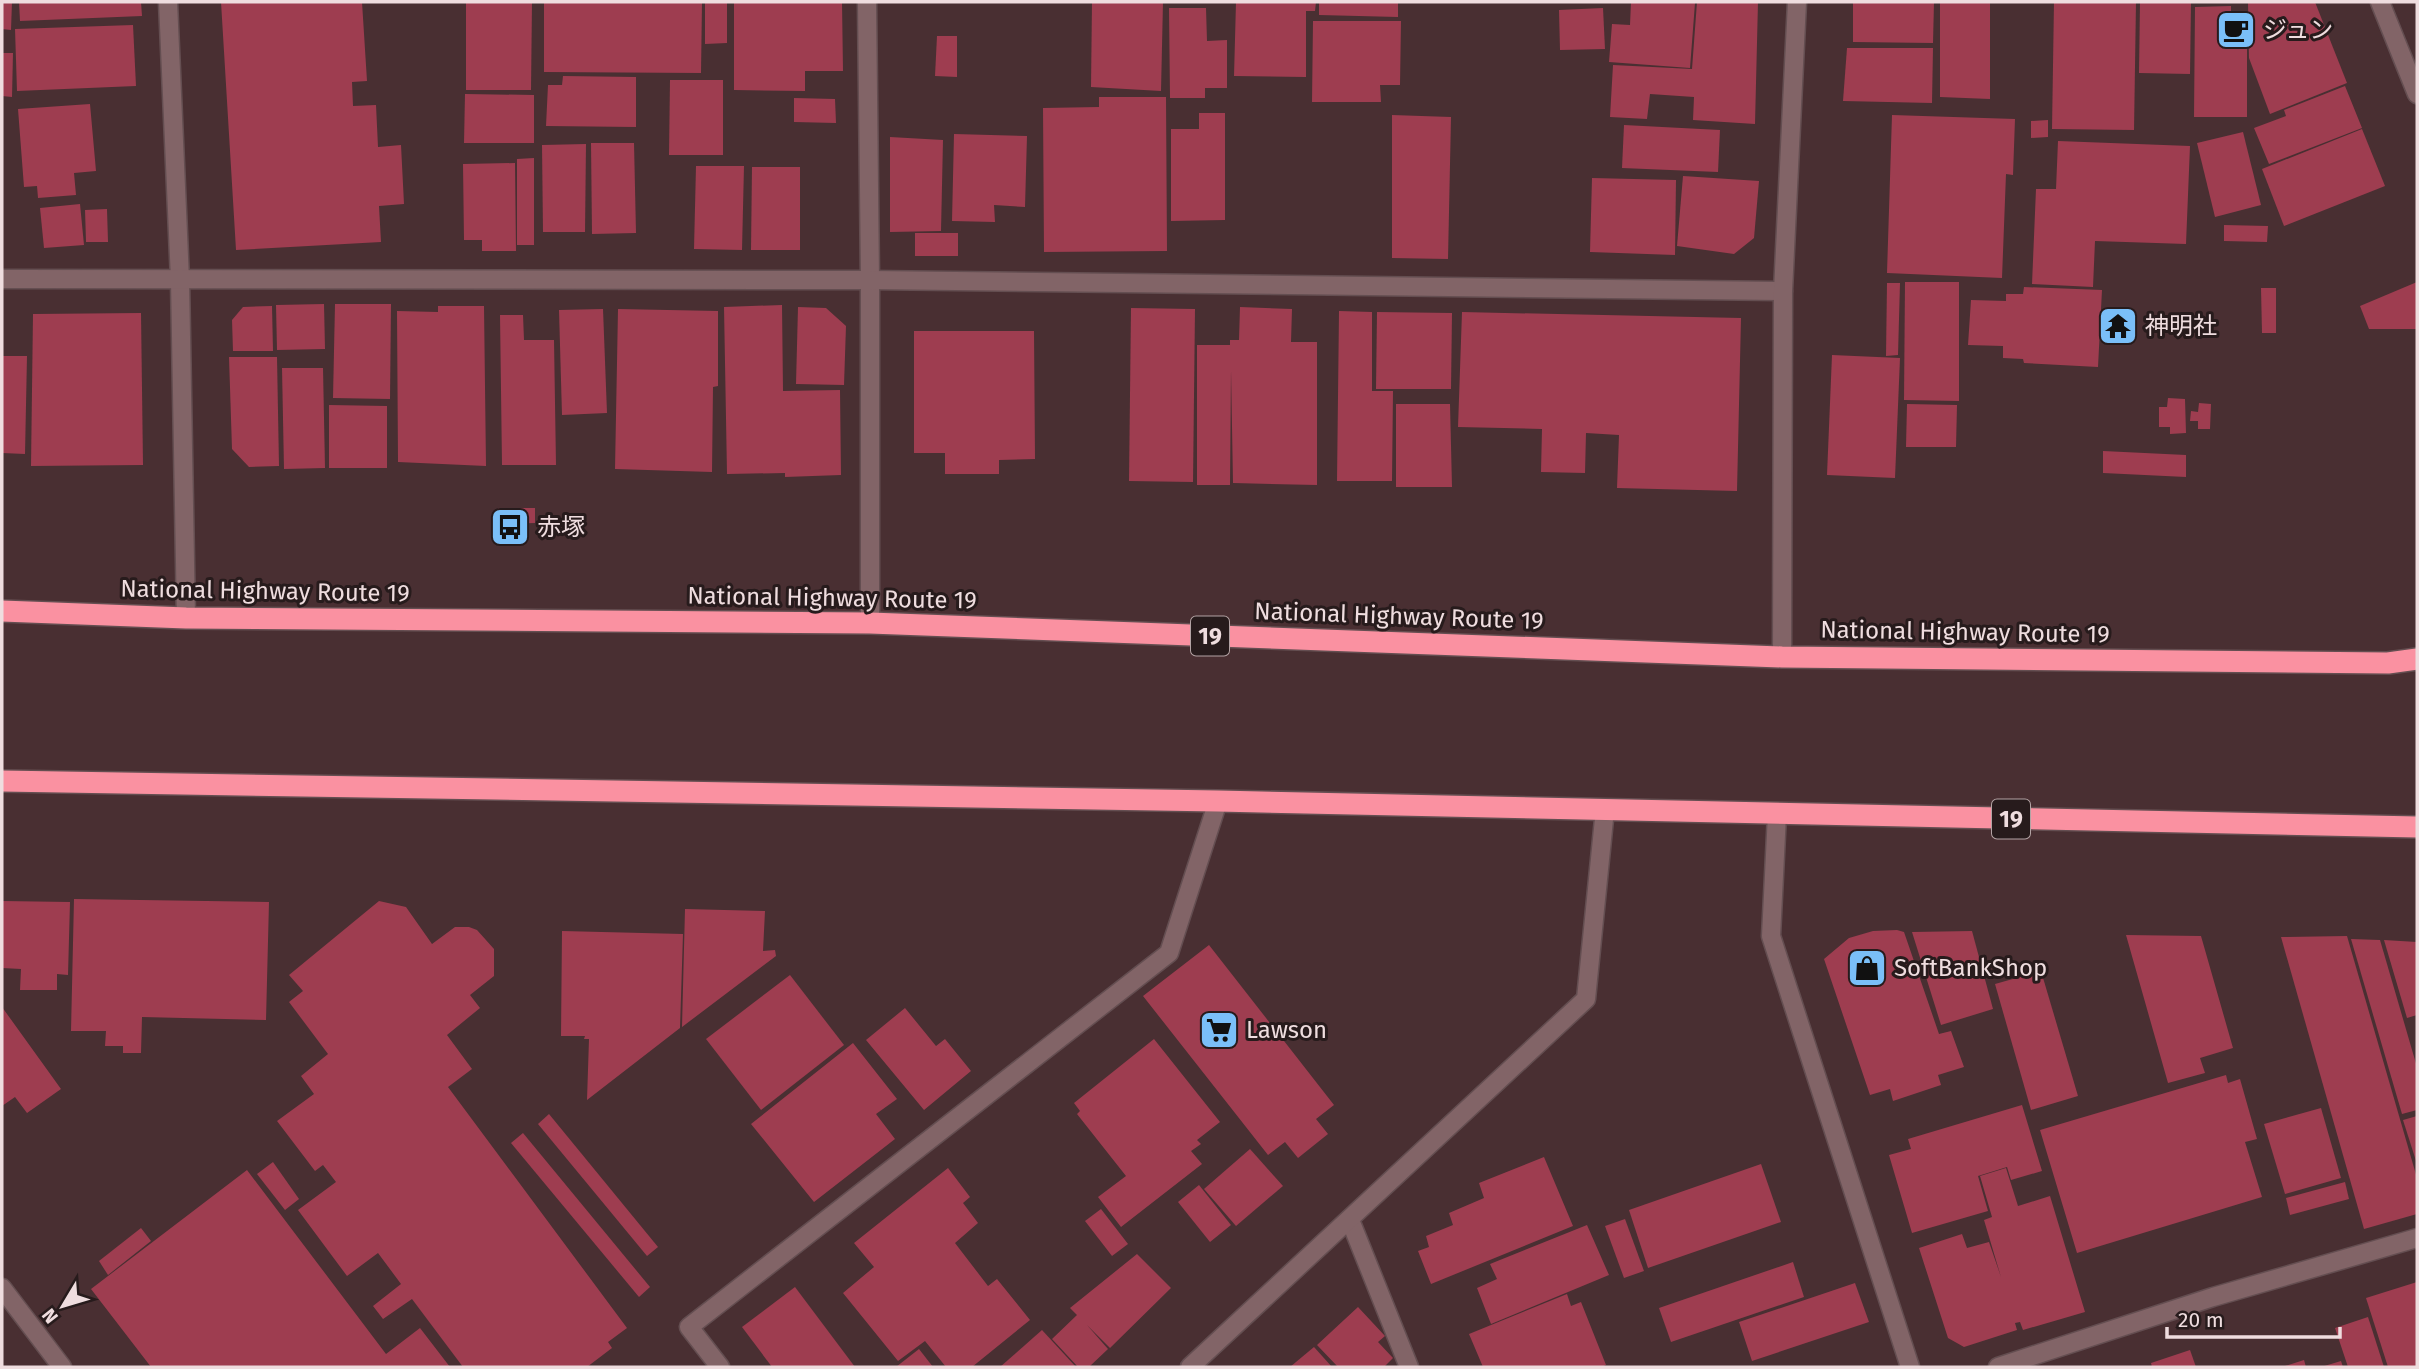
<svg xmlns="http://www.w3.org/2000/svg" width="2419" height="1369" font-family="'Fira Sans','Noto Sans JP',sans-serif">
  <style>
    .building { fill: #9e3d50 }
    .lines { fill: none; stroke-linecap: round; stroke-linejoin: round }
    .street-casing { stroke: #644e51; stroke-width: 21 }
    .secondary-casing { stroke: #644e51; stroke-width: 21 }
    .highway-casing { stroke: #644e51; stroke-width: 24 }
    .street { stroke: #826467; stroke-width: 18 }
    .secondary { stroke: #826467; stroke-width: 18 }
    .highway { stroke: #fa91a1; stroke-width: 21 }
    .labels { text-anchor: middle; stroke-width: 6; stroke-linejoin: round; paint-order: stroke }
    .shield { fill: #271b1c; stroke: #b3a3a4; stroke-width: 2 }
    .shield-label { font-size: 23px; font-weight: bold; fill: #efdddf }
    .poi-label { font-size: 24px; fill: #efdddf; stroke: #271b1c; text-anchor: start }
    .street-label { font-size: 24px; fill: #efdddf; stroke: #271b1c }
  </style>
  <rect width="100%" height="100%" fill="#492f32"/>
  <!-- building -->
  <g class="building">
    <polygon points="2,2 12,2 11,30 2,29"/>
    <polygon points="19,2 141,2 142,16 20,21"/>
    <polygon points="221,2 362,2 367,81 352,82 353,106 376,105 378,147 401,145 404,204 379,206 381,242 236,250"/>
    <polygon points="466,2 532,2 531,90 466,90"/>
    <polygon points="544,2 702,2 701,73 544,72"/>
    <polygon points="705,2 727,2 727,43 705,44"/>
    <polygon points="734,2 842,2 843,71 805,71 805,91 734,90"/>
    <polygon points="1092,2 1163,2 1161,91 1091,87"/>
    <polygon points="1236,2 1316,2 1315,11 1306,11 1306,77 1234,76"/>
    <polygon points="1319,2 1398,2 1398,17 1319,15"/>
    <polygon points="1631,2 1695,3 1690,68 1609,62 1612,24 1630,25"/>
    <polygon points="1697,2 1758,2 1755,124 1693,120 1694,97 1650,94 1647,119 1610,117 1613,65 1692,69"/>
    <polygon points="1853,2 1934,2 1933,43 1853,42"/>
    <polygon points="1940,2 1990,2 1990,99 1940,97"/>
    <polygon points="2054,2 2136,2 2134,130 2052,129"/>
    <polygon points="2140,2 2191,2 2190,74 2139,73"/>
    <polygon points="2248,2 2315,2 2347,83 2270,114 2249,58"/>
    <polygon points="2231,6 2231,12 2247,13 2247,117 2194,117 2195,7"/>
    <polygon points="1169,8 1206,8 1207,41 1227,40 1227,88 1205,88 1205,98 1170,98"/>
    <polygon points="1603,8 1605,49 1560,50 1559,10"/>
    <polygon points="1313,21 1401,21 1400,85 1380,85 1381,102 1312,102"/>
    <polygon points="133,25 136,86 17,91 15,29"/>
    <polygon points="937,36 957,36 957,77 935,76"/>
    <polygon points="1847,48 1933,48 1932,103 1843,101"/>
    <polygon points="2,53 13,53 12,97 2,96"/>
    <polygon points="563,76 636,77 636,127 546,126 548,85 562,85"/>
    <polygon points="670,80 723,80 723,155 669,155"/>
    <polygon points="2345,86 2362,128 2269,164 2254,128 2286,116 2284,110"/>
    <polygon points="465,94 534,95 534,143 464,143"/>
    <polygon points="1099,97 1166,97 1167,251 1044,252 1043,108 1099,107"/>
    <polygon points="794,98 835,99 836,123 794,122"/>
    <polygon points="90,104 96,171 74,173 76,195 38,198 37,186 24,187 18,109"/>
    <polygon points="1199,113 1225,113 1225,220 1171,221 1171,129 1199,129"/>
    <polygon points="1392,115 1451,117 1448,259 1392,258"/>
    <polygon points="1892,115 2015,119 2013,175 2006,174 2002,278 1887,273"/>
    <polygon points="2048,120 2048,137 2031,138 2031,121"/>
    <polygon points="1624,125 1720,130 1718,172 1622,168"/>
    <polygon points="2362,129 2385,186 2284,226 2262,169"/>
    <polygon points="2243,132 2261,205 2215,217 2197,143"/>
    <polygon points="954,134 1027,136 1025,207 994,205 995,222 952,221"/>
    <polygon points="890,137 943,140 941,231 890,232"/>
    <polygon points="2058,141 2190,146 2186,244 2095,241 2093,287 2032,284 2036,189 2056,189"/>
    <polygon points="591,143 634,143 636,233 592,234"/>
    <polygon points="586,144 585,232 543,232 542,145"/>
    <polygon points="534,158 534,245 517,245 517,159"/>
    <polygon points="515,163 516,251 482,251 482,240 464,240 463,164"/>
    <polygon points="696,166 744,166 742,250 694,249"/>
    <polygon points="752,167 800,167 800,250 751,250"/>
    <polygon points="1683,176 1759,181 1754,238 1734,254 1677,246"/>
    <polygon points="1592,178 1676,180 1675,255 1590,252"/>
    <polygon points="80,204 84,245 44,248 40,208"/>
    <polygon points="107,209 108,242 86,242 85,210"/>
    <polygon points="2224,225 2268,226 2267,242 2224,241"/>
    <rect x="915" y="233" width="43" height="23"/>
    <polygon points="1905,282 1959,282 1959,401 1904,400"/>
    <polygon points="2417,282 2417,329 2369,329 2360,306"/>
    <polygon points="1887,283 1900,283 1898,355 1886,356"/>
    <polygon points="2024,287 2102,290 2098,367 2024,363 2023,359 2003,358 2003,346 1968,345 1971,300 2006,301 2006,294 2023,294"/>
    <polygon points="2261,288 2276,288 2276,333 2262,333"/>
    <polygon points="324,304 325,349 277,350 276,305"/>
    <polygon points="335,304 391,304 390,399 333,398"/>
    <polygon points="782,305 783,391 840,390 841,475 785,477 785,473 727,474 724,307"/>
    <polygon points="272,306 273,351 233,351 232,320 243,307"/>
    <polygon points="438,306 484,306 486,466 398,462 397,311 438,312"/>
    <polygon points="798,307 826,308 846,326 844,385 796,384"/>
    <polygon points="1240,307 1292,309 1291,342 1317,342 1317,485 1233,483 1231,370 1230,485 1197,485 1197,345 1230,345 1230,340 1239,340"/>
    <polygon points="1131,308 1195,309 1193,482 1129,481"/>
    <polygon points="603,309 607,413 562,415 559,310"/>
    <polygon points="618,309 718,311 718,386 713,387 712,472 615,469"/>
    <polygon points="1339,311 1372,312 1372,391 1393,391 1392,481 1337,481"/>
    <polygon points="1377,312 1452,313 1451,389 1376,389"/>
    <polygon points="1462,312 1741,318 1737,491 1617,488 1619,435 1586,433 1585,473 1541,472 1542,429 1458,427"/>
    <polygon points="141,313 143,465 31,466 33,314"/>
    <polygon points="500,315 523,315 524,340 554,340 556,465 502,465"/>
    <polygon points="914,331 1034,331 1035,459 999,460 999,474 945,474 945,453 914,453"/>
    <polygon points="1832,355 1900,358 1895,478 1827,475"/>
    <polygon points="2,356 27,356 25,454 2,453"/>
    <polygon points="229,357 277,357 279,466 249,467 232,449"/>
    <polygon points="282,368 323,368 325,468 284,469"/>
    <polygon points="2168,398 2185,399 2186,433 2170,434 2170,427 2159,427 2159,407 2167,407"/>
    <polygon points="2199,403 2211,404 2210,429 2198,429 2198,421 2190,421 2191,411 2198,412"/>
    <polygon points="1396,404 1450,404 1452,487 1396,487"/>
    <polygon points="1907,404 1957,405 1956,447 1906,447"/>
    <polygon points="329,405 387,406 387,468 329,468"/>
    <polygon points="2103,451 2186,455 2186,477 2103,473"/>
    <polygon points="498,508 535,508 535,523 498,524"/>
    <polygon points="74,899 269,902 266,1020 142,1017 141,1053 123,1053 123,1046 105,1046 106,1031 71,1031"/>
    <polygon points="2,901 70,902 68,975 57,974 57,990 20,990 21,969 2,968"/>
    <polygon points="379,901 406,907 432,944 455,927 469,927 477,930 494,949 494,976 470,995 480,1008 447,1035 472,1069 448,1087 627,1328 608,1342 612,1348 587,1367 463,1367 412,1299 383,1319 373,1306 401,1284 378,1253 347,1276 298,1210 336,1182 323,1165 315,1171 277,1121 314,1094 301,1076 328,1054 289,1002 303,991 289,975"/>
    <polygon points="685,909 765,911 763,951 775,950 776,956 682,1027"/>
    <polygon points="1897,930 1904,932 1939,1034 1951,1031 1964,1067 1938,1075 1941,1085 1893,1101 1890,1089 1870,1095 1824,959 1849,938 1873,931"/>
    <polygon points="562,931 683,934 680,1028 587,1100 589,1039 584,1039 585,1036 561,1036"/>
    <polygon points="1972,931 1993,1009 1941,1025 1912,932"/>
    <polygon points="2126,935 2201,936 2233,1048 2200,1058 2205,1073 2168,1083"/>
    <polygon points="2347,936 2417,1178 2417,1214 2364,1229 2281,937"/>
    <polygon points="2351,939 2380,940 2417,1067 2417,1110 2402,1114"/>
    <polygon points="2384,940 2417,942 2417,1015 2407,1018"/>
    <polygon points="1209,945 1334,1105 1316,1119 1328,1134 1298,1158 1285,1142 1268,1155 1143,996"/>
    <polygon points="2041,971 2078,1096 2031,1110 1995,984"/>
    <polygon points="790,975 844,1045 761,1110 706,1039"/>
    <polygon points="2,1007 61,1089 27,1113 15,1097 2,1106"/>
    <polygon points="905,1008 936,1046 945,1039 971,1071 924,1110 866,1040"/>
    <polygon points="1154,1039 1220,1122 1197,1140 1201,1144 1191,1151 1202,1164 1121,1227 1098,1197 1126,1176 1077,1114 1080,1111 1074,1103"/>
    <polygon points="853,1043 897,1099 876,1114 895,1139 814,1202 751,1124"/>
    <polygon points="2226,1075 2228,1083 2240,1079 2257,1139 2245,1142 2262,1197 2077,1253 2040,1130"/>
    <polygon points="2022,1105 2042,1171 2011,1180 2007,1167 1978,1176 1988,1211 1912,1233 1889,1155 1911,1149 1908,1139"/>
    <polygon points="2321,1108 2341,1178 2285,1194 2264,1124"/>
    <polygon points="549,1114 658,1247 647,1256 538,1124"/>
    <polygon points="2417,1116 2417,1164 2403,1120"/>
    <polygon points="523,1133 650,1287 639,1297 511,1143"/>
    <polygon points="1250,1149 1283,1186 1236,1226 1204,1189"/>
    <polygon points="1544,1157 1573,1226 1431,1284 1418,1251 1429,1247 1426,1236 1453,1225 1449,1213 1484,1198 1479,1183"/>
    <polygon points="273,1162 299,1199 285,1210 257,1174"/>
    <polygon points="1761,1164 1781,1222 1648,1268 1629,1210"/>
    <polygon points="948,1168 970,1197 963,1203 978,1223 955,1243 988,1286 997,1279 1030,1320 972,1367 946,1367 925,1341 898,1361 843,1293 874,1267 854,1243"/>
    <polygon points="2006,1168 2018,1206 2050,1196 2085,1312 2023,1330 2020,1322 2015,1323 2017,1330 1964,1347 1948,1338 1919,1248 1962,1234 1967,1248 1989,1242 2001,1277 1984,1220 1992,1217 1980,1176"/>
    <polygon points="247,1170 386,1354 420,1328 450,1367 151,1367 91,1289"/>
    <polygon points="2345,1182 2349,1199 2290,1215 2286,1198"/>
    <polygon points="1199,1185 1231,1225 1210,1242 1178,1202"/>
    <polygon points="1101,1209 1128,1244 1112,1256 1085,1221"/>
    <polygon points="1625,1219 1644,1271 1624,1278 1605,1226"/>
    <polygon points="1587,1225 1609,1275 1491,1324 1477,1288 1497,1279 1490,1264"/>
    <polygon points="141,1228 151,1241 108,1275 99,1261"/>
    <polygon points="1137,1254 1171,1288 1110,1348 1087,1325 1108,1349 1089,1367 1078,1367 1052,1339 1077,1315 1070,1308"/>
    <polygon points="1793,1262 1804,1297 1671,1342 1659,1308"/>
    <polygon points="2417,1282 2417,1367 2388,1367 2366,1298"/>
    <polygon points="1855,1283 1869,1322 1752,1361 1739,1322"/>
    <polygon points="795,1287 855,1367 772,1367 742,1327"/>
    <polygon points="1567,1294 1571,1306 1581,1302 1606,1365 1601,1367 1483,1367 1469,1334"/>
    <polygon points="1358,1307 1385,1336 1378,1342 1393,1358 1384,1367 1338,1367 1317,1345"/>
    <polygon points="2368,1317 2384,1367 2348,1367 2335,1328"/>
    <polygon points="1042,1330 1076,1367 1000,1367"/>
    <polygon points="1314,1347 1332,1367 1290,1367"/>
    <polygon points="919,1349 933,1367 896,1367"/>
    <polygon points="2190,1350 2196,1367 2152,1367 2151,1363"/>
    <polygon points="2304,1360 2306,1367 2282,1367"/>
    <polygon points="2341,1361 2343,1367 2321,1367"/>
  </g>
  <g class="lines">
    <!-- street casing -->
    <g class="street-casing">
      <g id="street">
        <polyline points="168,2 180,280 186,618"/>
        <polyline points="867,2 870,280 870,623"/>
        <polyline points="2,279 870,280 1783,291"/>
        <polyline points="1782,657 1783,291 1797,2"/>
        <polyline points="1777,814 1771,936 1910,1367"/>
        <polyline points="1350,1220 1409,1367"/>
        <polyline points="720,1367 689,1327 1169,953 1218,801"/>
        <polyline points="1190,1367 1586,999 1605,809"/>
        <polyline points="1998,1367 2213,1297 2417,1238"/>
      </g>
    </g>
    <!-- secondary casing -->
    <g class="secondary-casing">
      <g id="secondary">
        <polyline points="2380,2 2417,94"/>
        <polyline points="2,1288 62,1367"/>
      </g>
    </g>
    <!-- highway casing -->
    <g class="highway-casing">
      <g id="highway">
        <polyline points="2,611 186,618 870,623 1782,657 2388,663 2417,659"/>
        <polyline points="2,781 1218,801 2417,827"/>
      </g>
    </g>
    <!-- street -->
    <use href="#street" class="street"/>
    <!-- secondary -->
    <use href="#secondary" class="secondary"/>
    <!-- highway -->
    <use href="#highway" class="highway"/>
  </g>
  <!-- icons -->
  <defs>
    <g id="cafe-square" transform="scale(2.0125)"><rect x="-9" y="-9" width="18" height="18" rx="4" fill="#7abff8" stroke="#271b1c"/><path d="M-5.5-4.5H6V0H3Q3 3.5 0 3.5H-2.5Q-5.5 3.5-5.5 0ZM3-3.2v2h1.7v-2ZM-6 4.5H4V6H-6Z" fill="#111"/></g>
    <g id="temple-square" transform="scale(2.0125)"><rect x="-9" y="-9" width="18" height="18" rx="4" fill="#7abff8" stroke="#271b1c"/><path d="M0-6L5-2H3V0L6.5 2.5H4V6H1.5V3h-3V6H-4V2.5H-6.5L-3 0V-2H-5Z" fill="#111"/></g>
    <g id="bus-square" transform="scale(2.0125)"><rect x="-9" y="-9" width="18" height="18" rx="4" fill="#7abff8" stroke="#271b1c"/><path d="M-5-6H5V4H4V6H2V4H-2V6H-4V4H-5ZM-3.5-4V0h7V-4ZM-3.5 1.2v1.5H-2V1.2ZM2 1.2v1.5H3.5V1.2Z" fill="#111"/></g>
    <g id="shop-square" transform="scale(2.0125)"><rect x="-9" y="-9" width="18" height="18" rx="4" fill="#7abff8" stroke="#271b1c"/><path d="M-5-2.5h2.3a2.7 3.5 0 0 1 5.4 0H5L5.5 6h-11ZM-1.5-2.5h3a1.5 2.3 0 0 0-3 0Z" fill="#111"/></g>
    <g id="supermarket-square" transform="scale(2.0125)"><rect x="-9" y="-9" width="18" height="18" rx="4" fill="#7abff8" stroke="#271b1c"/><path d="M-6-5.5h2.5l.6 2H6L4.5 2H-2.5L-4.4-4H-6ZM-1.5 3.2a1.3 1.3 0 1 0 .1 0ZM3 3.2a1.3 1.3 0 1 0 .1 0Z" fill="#111"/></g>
  </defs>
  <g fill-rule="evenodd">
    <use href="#cafe-square" x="2236" y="30"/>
    <use href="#temple-square" x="2118" y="326"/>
    <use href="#bus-square" x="510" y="527"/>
    <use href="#shop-square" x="1867" y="968"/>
    <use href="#supermarket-square" x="1219" y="1030"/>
  </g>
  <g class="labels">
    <!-- shield labels -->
    <g class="shield">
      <rect x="1191" y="616.5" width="38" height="39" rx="5"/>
      <rect x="1992" y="799.5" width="38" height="39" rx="5"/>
    </g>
    <g class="shield-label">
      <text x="1210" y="644">19</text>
      <text x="2011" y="827">19</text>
    </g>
    <!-- poi labels -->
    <g class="poi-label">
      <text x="2263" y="38">ジュン</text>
      <text x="2145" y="334">神明社</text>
      <text x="537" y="535">赤塚</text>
      <text x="1894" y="976">SoftBankShop</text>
      <text x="1246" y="1038">Lawson</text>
    </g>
    <!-- street labels -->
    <g class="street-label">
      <text transform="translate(265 591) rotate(1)" y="8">National Highway Route 19</text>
      <text transform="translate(832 598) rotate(1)" y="8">National Highway Route 19</text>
      <text transform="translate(1399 616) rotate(2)" y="8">National Highway Route 19</text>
      <text transform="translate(1965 632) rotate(1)" y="8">National Highway Route 19</text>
    </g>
  </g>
  <!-- border -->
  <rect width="2419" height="1369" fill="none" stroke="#efdddf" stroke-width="7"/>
  <!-- north arrow -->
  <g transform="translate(63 1306) rotate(232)" stroke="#271b1c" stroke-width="5" paint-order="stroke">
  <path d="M0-5L12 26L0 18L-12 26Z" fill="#efdddf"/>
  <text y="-10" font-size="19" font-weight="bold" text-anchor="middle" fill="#efdddf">N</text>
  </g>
  <!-- scale -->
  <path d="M2167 1327v10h173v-10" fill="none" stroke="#efdddf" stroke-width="3.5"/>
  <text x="2178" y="1327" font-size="21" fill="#efdddf" stroke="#271b1c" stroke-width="5" paint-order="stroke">20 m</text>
</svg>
